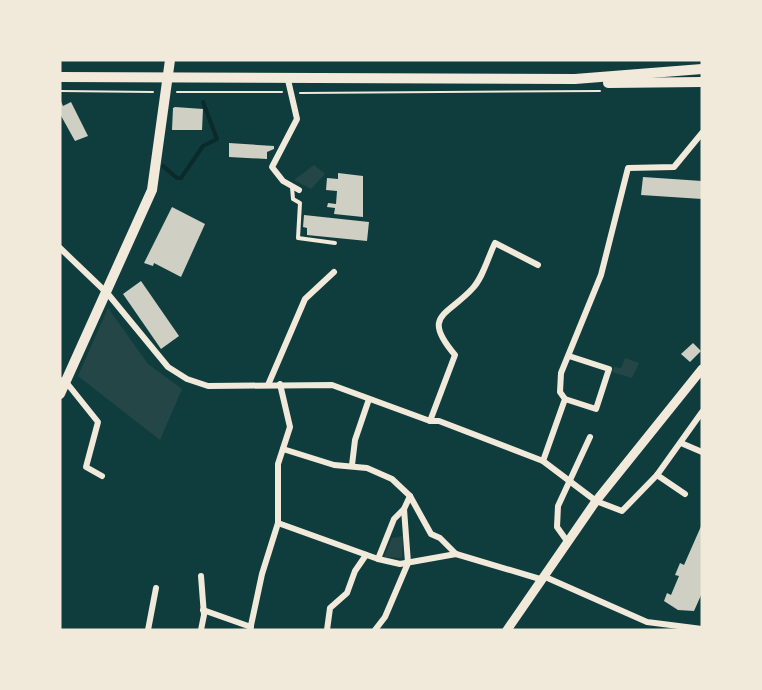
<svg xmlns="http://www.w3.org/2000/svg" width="762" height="690" font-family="'IBM Plex Sans',sans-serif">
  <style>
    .green { fill: #244646 }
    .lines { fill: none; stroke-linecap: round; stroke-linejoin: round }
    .stream { stroke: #0a2a2b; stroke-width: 4 }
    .building { fill: #cfcfc3 }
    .path { stroke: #f1e9da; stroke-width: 2 }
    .service { stroke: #f1e9da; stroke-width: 4 }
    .minor { stroke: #f1e9da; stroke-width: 6 }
    .tertiary { stroke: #f1e9da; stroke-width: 9 }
    .secondary { stroke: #f1e9da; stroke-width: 10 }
    .primary { stroke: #f1e9da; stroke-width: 10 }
  </style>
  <rect width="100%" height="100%" fill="#0f3d3e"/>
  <!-- green -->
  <g class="green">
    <polygon points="314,165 325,174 311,189 294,180"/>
    <polygon points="108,308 148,364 182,389 160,440 78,376"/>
    <polygon points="625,358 639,363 632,378 612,372 614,367 621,368"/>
    <polygon points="403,536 402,558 384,557 392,538"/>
  </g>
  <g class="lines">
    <!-- stream -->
    <polyline class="stream" points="163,166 177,178 181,178 203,146 217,139 203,102"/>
  </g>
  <!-- building -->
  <g class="building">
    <polygon points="60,99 63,106 71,102 88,136 75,141 60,114"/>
    <polygon points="175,107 203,109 202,130 172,130 173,108"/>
    <polygon points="229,143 274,146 274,149 267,152 267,159 229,157"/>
    <polygon points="338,173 363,176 363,217 334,214 335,208 327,207 328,203 336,204 337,191 326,190 327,178 338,179"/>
    <polygon points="643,177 702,181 702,199 641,195"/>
    <polygon points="172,207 205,224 181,277 154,263 153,266 144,263"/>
    <polygon points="304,215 369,222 367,241 307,235 307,228 303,227"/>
    <polygon points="141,281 179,336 161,349 123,294"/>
    <polygon points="693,343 701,351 690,362 681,354"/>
    <polygon points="702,524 702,593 694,611 678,610 664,601 667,593 671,595 679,576 675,575 680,563 684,565"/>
  </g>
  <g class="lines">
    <!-- path -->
    <g class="path">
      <polyline points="60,91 153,92"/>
      <polyline points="177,92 282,92"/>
      <polyline points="300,93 600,91"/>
    </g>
    <!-- service -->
    <polyline class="service" points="292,187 293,199 300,203 298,238 335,243"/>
    <!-- minor -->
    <g class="minor">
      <polyline points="288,80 297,119 272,167 283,181 299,190"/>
      <polyline points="702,133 674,167 628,168 601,275 561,373 560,392 565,399 543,461 596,501 622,511 657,475 702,412"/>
      <polyline points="60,248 108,294 168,367 187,379 208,386 332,385 430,421 439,421 543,461"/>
      <polyline points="60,380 66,382 98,422 86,467 102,476"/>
      <polyline points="268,385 305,299 334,272"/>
      <polyline points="565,399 596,409 609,369 569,356"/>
      <path d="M 430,421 L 455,355 C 421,315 447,316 472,289 C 483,278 488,257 495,243 L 538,265"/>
      <polyline points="681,443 702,452"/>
      <polyline points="283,449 334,465 367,468 392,479 410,496 431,534 440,538 456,554"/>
      <polyline points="352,465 355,440 369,399"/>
      <polyline points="657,475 685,494"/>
      <polyline points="278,523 378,559 400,564 456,554 540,579"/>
      <polyline points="567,541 557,527 558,506 590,437"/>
      <polyline points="378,559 394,519 404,509"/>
      <polyline points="201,576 204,615 201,630"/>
      <polyline points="543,576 647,622 702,629"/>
      <polyline points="203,610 251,627"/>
      <polyline points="148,630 156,588"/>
      <polyline points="250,630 262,574 278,523 278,464 290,427 280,384"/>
      <polyline points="327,630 330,608 347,593 355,571 366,555"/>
      <polyline points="375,630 385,617 408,563 404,509 410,496"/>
    </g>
    <!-- tertiary -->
    <polyline class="tertiary" points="507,630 596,501 702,369"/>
    <!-- secondary -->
    <polyline class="secondary" points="60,394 152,190 170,60"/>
    <!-- primary -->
    <g class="primary">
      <polyline points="60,77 575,79 702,69"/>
      <polyline points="608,83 702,82"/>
    </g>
  </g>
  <!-- border -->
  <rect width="762" height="690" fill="none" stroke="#f1e9da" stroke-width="123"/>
</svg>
